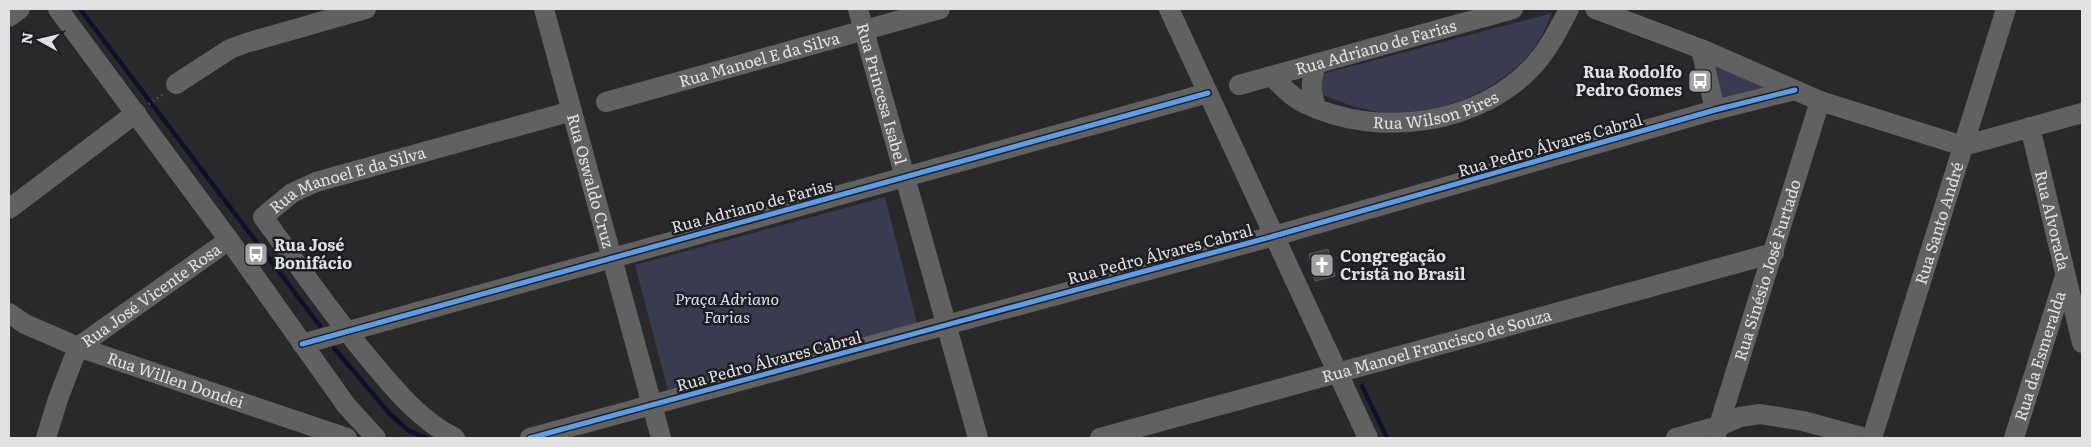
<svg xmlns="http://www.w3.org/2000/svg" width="2091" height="447" font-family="Literata,serif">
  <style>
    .green { fill: #393c4e }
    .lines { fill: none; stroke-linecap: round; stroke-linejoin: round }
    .stream { stroke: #0f1029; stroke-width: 4.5 }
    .building { fill: #3e3e40; stroke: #575759 }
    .path { stroke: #5e5e5f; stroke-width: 2.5; stroke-dasharray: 1 4; stroke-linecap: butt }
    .minor { stroke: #616162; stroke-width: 20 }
    .cycleway-casing { stroke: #1e1f22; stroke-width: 8 }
    .cycleway { stroke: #5a9eea; stroke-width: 5 }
    .labels { text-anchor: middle; stroke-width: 5; stroke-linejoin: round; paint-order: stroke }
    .street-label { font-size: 16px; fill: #e0e1e3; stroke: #1e1f22 }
    .poi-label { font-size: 16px; font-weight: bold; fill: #e0e1e3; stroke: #1e1f22; text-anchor: start }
    .park-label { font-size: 16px; font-style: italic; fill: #d9dff7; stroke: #1e1f22 }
  </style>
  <rect width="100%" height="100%" fill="#29292b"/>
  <!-- green -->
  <g class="green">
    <path d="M 1552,13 C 1548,22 1544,32 1539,40 C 1512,88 1433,120 1379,112 C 1359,109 1340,102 1321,94 L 1322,74 Z"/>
    <polygon points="1712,58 1773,91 1722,103"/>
    <polygon points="885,197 917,323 669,394 635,265"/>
  </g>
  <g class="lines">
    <!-- stream -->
    <g class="stream">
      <polyline points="80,9 320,326"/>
      <polyline points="334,348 390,414 409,431 427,438"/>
      <polyline points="1362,386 1387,438"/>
    </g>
  </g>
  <!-- building -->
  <polygon class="building" points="1328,249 1335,276 1315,281 1309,254"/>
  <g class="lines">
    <!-- path -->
    <polyline class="path" points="149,104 163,94"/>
    <!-- minor -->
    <g class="minor">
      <polyline points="58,9 229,240 346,405 376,438"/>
      <path id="s1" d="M 544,9 L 661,438"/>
      <path id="s2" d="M 858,9 L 978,438"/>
      <polyline points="1169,9 1368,438"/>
      <polyline points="1595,9 1701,49 1820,101 1963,146"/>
      <polyline points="9,17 20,9"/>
      <polyline points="1701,49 1715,110"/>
      <path d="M 1317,63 C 1310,80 1310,92 1317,109"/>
      <path id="s3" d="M 1271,76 C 1282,86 1292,98 1306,104 C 1378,139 1481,125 1535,64 C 1550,47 1559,28 1569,9"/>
      <polyline points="176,84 230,49 246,43 366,9"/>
      <path id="s4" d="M 1239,85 L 1513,9"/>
      <path id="s5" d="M 606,102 L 940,9"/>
      <path id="s6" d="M 2030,127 L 2082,343"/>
      <polyline points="1963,146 2082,113"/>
      <polyline points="9,209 136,113"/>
      <path id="s7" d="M 9,313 L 25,324 L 78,347 L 347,438"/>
      <polyline points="302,344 1208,93"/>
      <path id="s8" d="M 46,438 L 58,399 L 78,347 L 229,240"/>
      <path id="s9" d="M 455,438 C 420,420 396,391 371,361 C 332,315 298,265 263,217 L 292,193 L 316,182 L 572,111"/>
      <polyline points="530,438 1274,236 1715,110 1795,90"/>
      <path id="s10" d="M 1100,438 L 1774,253"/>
      <polyline points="1676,438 1719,426 1740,417 1760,414 1803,421 1865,438"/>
      <path id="s11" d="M 1715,438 L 1820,101"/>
      <path id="s12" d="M 1872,438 L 2006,9"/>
      <path id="s13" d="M 2014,438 L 2065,276"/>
    </g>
    <!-- cycleway casing -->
    <g class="cycleway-casing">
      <g id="cycleway">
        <polyline points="302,344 1208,93"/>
        <polyline points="530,438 1274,236 1715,110 1795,90"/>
      </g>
    </g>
    <!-- cycleway -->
    <use href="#cycleway" class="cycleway"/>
  </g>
  <!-- icons -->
  <defs>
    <g id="bus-square" transform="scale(1.25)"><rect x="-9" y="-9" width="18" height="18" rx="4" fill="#a0a1a3" stroke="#1e1f22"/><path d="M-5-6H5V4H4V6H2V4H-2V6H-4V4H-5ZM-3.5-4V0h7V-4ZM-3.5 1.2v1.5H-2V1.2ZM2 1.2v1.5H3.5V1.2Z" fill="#fff"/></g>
    <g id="church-square" transform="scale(1.25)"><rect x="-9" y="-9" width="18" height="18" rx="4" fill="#a0a1a3" stroke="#1e1f22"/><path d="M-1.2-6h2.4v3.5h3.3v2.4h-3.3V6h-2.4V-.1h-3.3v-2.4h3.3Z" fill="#fff"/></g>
  </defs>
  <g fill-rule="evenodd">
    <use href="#bus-square" x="1700" y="81"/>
    <use href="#bus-square" x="256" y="254"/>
    <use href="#church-square" x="1322" y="265"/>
  </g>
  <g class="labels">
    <!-- street labels -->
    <g class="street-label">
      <text dy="6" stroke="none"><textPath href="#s4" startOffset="142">Rua Adriano de Farias</textPath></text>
      <text dy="6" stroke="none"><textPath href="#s5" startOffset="159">Rua Manoel E da Silva</textPath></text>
      <text dy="6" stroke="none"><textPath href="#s2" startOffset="88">Rua Princesa Isabel</textPath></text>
      <text dy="6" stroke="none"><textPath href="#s3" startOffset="179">Rua Wilson Pires</textPath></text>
      <text transform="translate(1550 145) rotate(-16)" y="6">Rua Pedro Álvares Cabral</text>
      <text dy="6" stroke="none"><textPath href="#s1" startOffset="178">Rua Oswaldo Cruz</textPath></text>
      <text dy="6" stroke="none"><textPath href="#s9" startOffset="389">Rua Manoel E da Silva</textPath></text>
      <text transform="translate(752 206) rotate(-15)" y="6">Rua Adriano de Farias</text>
      <text dy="6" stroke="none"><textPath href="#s6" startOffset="96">Rua Alvorada</textPath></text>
      <text dy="6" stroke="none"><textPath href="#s12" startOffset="225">Rua Santo André</textPath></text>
      <text transform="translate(1160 254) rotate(-15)" y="6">Rua Pedro Álvares Cabral</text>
      <text dy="6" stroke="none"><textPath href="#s11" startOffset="176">Rua Sinésio José Furtado</textPath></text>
      <text dy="6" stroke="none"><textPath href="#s8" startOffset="186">Rua José Vicente Rosa</textPath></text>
      <text dy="6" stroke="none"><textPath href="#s10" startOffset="349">Rua Manoel Francisco de Souza</textPath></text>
      <text dy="6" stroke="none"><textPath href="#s13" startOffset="86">Rua da Esmeralda</textPath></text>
      <text transform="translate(769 361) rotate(-15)" y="6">Rua Pedro Álvares Cabral</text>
      <text dy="6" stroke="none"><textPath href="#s7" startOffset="180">Rua Willen Dondei</textPath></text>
    </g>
    <!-- poi labels -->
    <g class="poi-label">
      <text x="1682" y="78" text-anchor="end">Rua Rodolfo<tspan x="1682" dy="18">Pedro Gomes</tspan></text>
      <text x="274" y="251">Rua José<tspan x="274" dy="18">Bonifácio</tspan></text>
      <text x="1340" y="262">Congregação<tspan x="1340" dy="18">Cristã no Brasil</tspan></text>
    </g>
    <!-- park labels -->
    <g class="park-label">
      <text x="727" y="305">Praça Adriano<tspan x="727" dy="18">Farias</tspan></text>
    </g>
  </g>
  <!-- border -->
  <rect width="2091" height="447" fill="none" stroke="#e0e1e3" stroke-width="20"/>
  <!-- north arrow -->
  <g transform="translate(40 40) rotate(278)" stroke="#1e1f22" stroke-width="4" paint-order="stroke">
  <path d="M0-4L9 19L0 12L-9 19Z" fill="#e0e1e3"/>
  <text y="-8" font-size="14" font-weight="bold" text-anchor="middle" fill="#e0e1e3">N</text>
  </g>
</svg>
